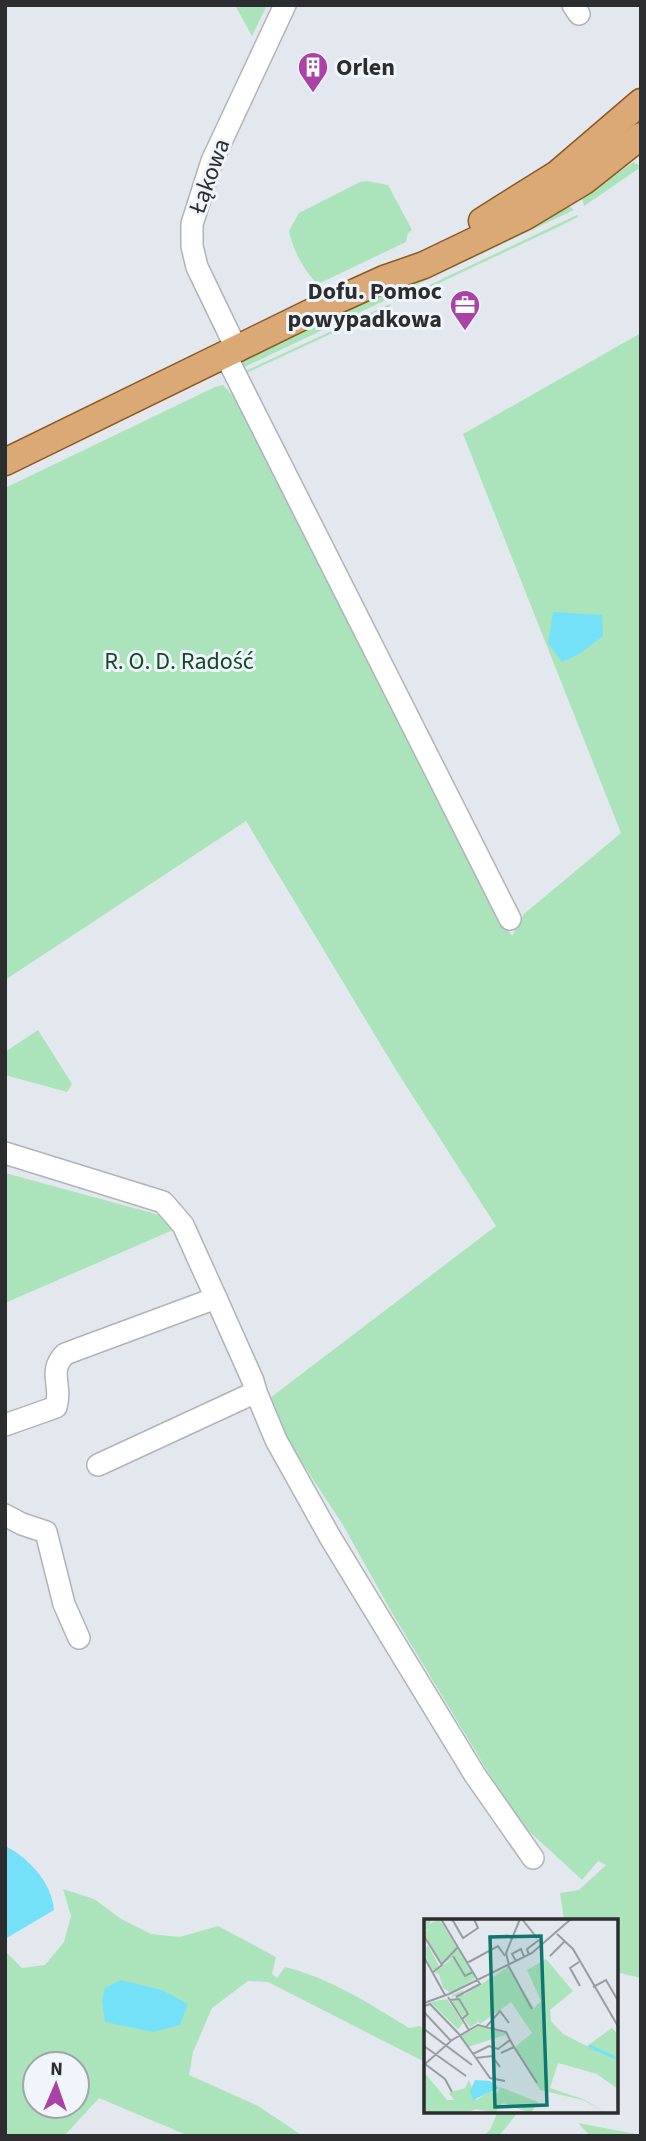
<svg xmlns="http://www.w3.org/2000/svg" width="646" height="2141" font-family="'Source Sans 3',sans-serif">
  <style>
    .green { fill: #abe4bb; fill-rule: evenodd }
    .water { fill: #75e1f9 }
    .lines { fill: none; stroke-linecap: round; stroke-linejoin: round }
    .minor-casing { stroke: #b0b3ba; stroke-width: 24 }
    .major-casing { stroke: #8c5921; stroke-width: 29 }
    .minor { stroke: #fff; stroke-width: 21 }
    .major { stroke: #daa975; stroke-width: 26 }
    .labels { text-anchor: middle; stroke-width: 6; stroke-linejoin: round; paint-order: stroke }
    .poi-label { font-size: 24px; font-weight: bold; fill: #2b2d2f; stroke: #f0f4fb; text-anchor: start }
    .street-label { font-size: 24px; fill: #2b2d2f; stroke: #f0f4fb }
    .park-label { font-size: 24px; fill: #124a29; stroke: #f0f4fb }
    .inset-river { fill: none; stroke: #75e1f9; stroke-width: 3.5 }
    .inset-road { fill: none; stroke: #999da2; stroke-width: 2 }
    .view { fill: #0f766e; fill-opacity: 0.15; stroke: #0f766e; stroke-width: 3.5 }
    .inset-edge { fill: none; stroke: #2b2d2f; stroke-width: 3.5 }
  </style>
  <rect width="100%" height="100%" fill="#e3e7ee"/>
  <!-- green -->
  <g class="green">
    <polygon points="235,5 267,5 252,36"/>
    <polygon points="634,162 641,167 584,206 582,197"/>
    <path d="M 367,181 L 388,185 L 412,230 L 408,233 L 406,242 L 318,284 C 305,273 292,248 289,231 L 299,213 L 360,182 Z"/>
    <polygon points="568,205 574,210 414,286 414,278"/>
    <polygon points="577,215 578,217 558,227 418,293 417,291"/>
    <polygon points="384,292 388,299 240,369 240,361"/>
    <polygon points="390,304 391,306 242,375 241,373"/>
    <polygon points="641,333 641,1978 616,1972 616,1920 564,1920 560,1893 579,1890 606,1865 598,1861 582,1880 517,1820 391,1611 343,1525 269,1412 270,1398 496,1226 396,1070 246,821 5,980 5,488 215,387 223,385 234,397 239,395 501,920 512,936 524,914 621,833 463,434"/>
    <polygon points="38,1030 72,1084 67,1092 5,1075 5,1052"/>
    <polygon points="5,1173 189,1223 5,1303"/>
    <path d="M 63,1889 L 94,1899 L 121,1919 L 151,1934 L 180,1937 L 218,1926 L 276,1957 L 272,1974 L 277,1978 L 285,1967 C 330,1978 370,2004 409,2028 L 420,2026 L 425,2029 L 425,2062 L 268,1982 L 248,1981 L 212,2008 L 193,2052 L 189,2075 L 258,2106 L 303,2136 L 189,2136 L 99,2098 L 64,2136 L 5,2136 L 5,1951 L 22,1968 L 45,1965 L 64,1942 L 71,1916 ZM 35,2064 L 77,2064 L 77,2106 L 35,2106 Z"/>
    <polygon points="498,2111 519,2111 499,2136 483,2136 490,2130"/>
    <polygon points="578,2123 641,2135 641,2136 590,2136"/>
  </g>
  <!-- water -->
  <g class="water">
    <polygon points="553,612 602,615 603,636 579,654 562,662 548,643"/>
    <path d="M 5,1846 C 28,1857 52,1883 54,1910 L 5,1939 Z"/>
    <polygon points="121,1980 162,1990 188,2004 180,2025 153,2032 105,2022 102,2001 105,1988"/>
  </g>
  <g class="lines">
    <!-- minor casing -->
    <g class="minor-casing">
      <g id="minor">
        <polyline points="573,5 579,14"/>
        <polyline points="237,350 197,267 192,246 192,224 212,161 285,5"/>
        <polyline points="226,356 510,919"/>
        <polyline points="5,1153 163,1202 183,1225 216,1298"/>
        <polyline points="256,1392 276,1440 330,1537 475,1775 533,1858"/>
        <path d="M 5,1425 L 56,1407 C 63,1386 47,1372 65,1354 L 216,1298 L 253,1381 L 256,1392 L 98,1465"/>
        <polyline points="5,1515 22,1524 46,1532 64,1604 79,1638"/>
      </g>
    </g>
    <!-- major casing -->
    <g class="major-casing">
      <g id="major">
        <polyline points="482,221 557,174 641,102"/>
        <polyline points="5,462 320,308 384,279 424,265 524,217 584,181 641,136"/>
      </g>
    </g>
    <!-- minor -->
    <use href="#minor" class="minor"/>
    <!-- major -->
    <use href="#major" class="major"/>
  </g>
  <!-- icons -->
  <defs>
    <g id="building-pin" transform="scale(1.575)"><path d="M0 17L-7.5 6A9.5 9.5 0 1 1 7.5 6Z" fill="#ab42a5" stroke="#f0f4fb"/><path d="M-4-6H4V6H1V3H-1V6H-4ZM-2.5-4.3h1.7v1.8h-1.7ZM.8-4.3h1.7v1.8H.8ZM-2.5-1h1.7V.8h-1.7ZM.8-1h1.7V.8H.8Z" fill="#fff"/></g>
    <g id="office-pin" transform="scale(1.575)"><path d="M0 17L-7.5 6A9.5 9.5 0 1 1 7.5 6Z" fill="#ab42a5" stroke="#f0f4fb"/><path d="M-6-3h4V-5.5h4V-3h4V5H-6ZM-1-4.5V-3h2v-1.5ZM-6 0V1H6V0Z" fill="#fff"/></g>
  </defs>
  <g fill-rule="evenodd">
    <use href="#building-pin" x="313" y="67"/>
    <use href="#office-pin" x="465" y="305"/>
  </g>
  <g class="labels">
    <!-- poi labels -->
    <g class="poi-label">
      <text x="336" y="75">Orlen</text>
      <text x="442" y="299" text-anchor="end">Dofu. Pomoc<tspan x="442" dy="28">powypadkowa</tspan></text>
    </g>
    <!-- street labels -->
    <g class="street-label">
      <text transform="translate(209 176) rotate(-70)" y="8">Łąkowa</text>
    </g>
    <!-- park labels -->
    <g class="park-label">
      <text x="179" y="669">R. O. D. Radość</text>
    </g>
  </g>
  <!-- overview -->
  <g transform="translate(424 1919)">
    <rect width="194" height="194" fill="#e3e7ee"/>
    <path d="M 8,0 L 5,5 L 15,0 L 52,59 L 27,74 L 19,69 L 15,55 L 10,54 L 15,49 L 8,51 L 0,33 L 4,26 L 16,49 L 30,38 L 18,45 L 3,22 L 0,13 L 7,9 L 0,12 L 0,2 ZM 122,40 L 149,72 L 126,91 L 127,102 L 139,115 L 163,127 L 188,109 L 195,117 L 194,170 L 173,155 L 134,144 L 126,169 L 159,180 L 183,194 L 159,181 L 116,171 L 91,128 L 108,114 L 87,83 L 56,105 L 52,98 L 54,103 L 46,108 L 40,100 L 46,93 L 39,98 L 28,84 L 33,76 L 27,79 L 28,76 L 39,71 L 40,76 L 84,48 L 110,89 L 117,82 L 103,51 ZM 23,80 L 39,104 L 34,110 L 6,83 ZM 55,107 L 84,115 L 44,128 L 37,117 ZM 0,153 L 23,181 L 30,181 L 25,174 L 41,169 L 45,161 L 52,181 L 65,173 L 74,174 L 76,168 L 114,183 L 107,194 L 79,184 L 71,194 L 52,190 L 43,194 L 0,194 Z" fill="#abe4bb"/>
    <path d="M 51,161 L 66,162 L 75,169 L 49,181 L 46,172 Z" fill="#75e1f9"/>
    <path class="inset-river" d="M 165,127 L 192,139"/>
    <path class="inset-road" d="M 17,0 L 56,65 L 32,78M 28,0 L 39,19 L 54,9 L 50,0M 98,0 L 113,19M 133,15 L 149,30 L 195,109M 0,17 L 18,46 L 9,53M 105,36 L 103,30 L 115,21M 29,37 L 41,57 L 49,53M 126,37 L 141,22M 0,38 L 21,76M 92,42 L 88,35 L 97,30 L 100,38M 155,43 L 146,49 L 156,67M 43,44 L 74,27 L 81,37M 17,46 L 34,28M 84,46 L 108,90M 85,46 L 82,34 L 96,0M 169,68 L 182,61 L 193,80M 25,75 L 108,34 L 147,0M 24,78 L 45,111M 26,81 L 35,80 L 44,95 L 38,100M 0,84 L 25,75M 1,87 L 6,85 L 34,114 L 52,139 L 68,137 L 76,148M 0,93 L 27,122M 62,108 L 76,92 L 85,104M 0,110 L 48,146M 0,127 L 42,157M 90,128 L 113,164M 49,135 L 65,127 L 74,130 L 86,121 L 90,128 L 77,134M 52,139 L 66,159 L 81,162M 1,145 L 28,121 L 54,106 L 82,113 L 86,121M 1,145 L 21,160 L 28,173"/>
    <path class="view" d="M 117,17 L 123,186 L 71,188 L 66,18 Z"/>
    <rect width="194" height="194" class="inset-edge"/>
  </g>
  <!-- border -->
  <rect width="646" height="2141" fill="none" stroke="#2b2d2f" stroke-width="14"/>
  <!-- north arrow -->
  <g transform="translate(56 2085) rotate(2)"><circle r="33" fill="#f0f4fb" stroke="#a1a4a9" stroke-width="2"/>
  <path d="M0-5L12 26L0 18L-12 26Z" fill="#ab42a5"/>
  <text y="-10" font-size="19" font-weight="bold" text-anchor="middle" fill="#2b2d2f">N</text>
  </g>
</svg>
